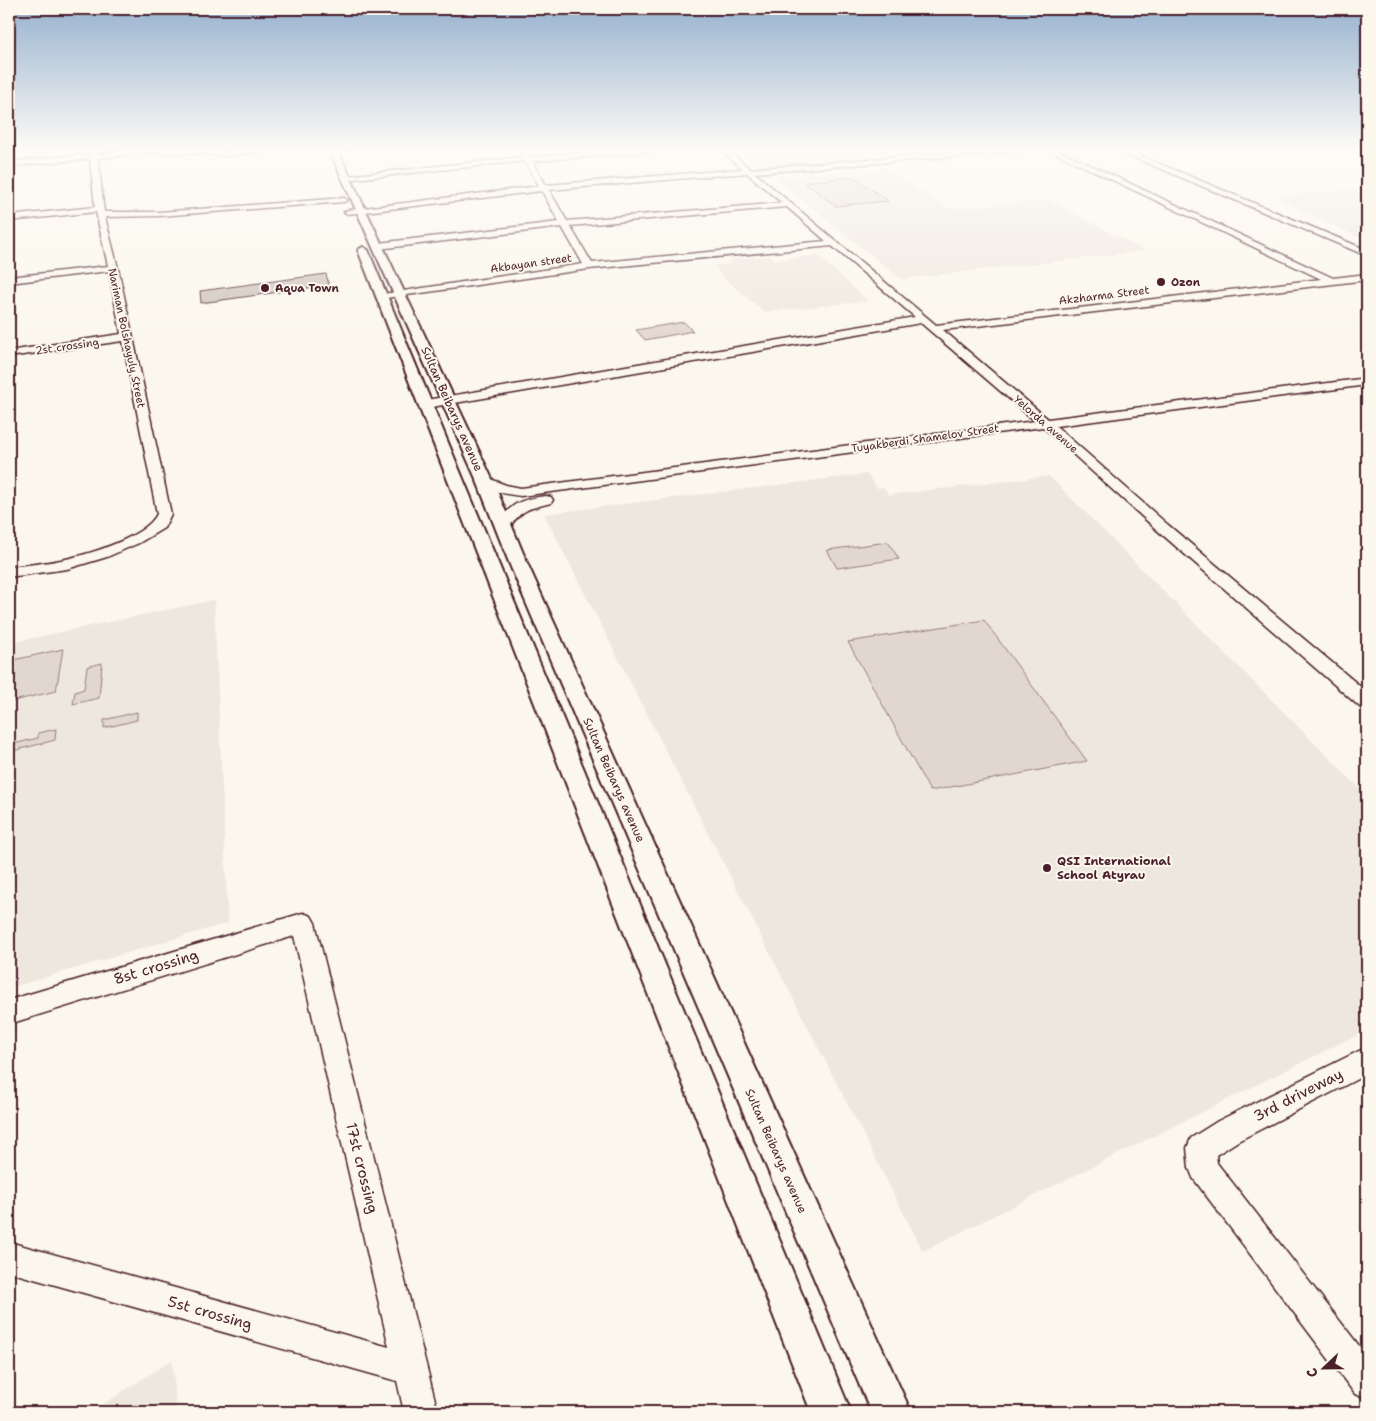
<svg xmlns="http://www.w3.org/2000/svg" width="1376" height="1421" font-family="'Shantell Sans',sans-serif">
  <style>
    .built { fill: #eee7de }
    .green { fill: #e2d7d0; stroke: #967b7e }
    .building { fill: #cfc2bc; stroke: #4a1f2b }
    .lines { fill: none; stroke-linecap: round; stroke-linejoin: round }
    .minor-casing { stroke: #4a1f2b; stroke-width: 3 }
    .major-casing { stroke: #4a1f2b; stroke-width: 4 }
    .minor { fill: #fbf7ec; fill-rule: evenodd }
    .major { fill: #fbf7ec; fill-rule: evenodd }
    .poi-dot { fill: #4a1f2b; stroke: #fbf7ec; stroke-width: 2 }
    .labels { text-anchor: middle; stroke-width: 4; stroke-linejoin: round; paint-order: stroke }
    .far-street-label { font-size: 11px; fill: #4a1f2b; stroke: #fbf7ec }
    .far-poi-label { font-size: 11px; font-weight: bold; fill: #4a1f2b; stroke: #fbf7ec; text-anchor: start }
    .street-label { font-size: 12px; fill: #4a1f2b; stroke: #fbf7ec }
    .poi-label { font-size: 12px; font-weight: bold; fill: #4a1f2b; stroke: #fbf7ec; text-anchor: start }
    .near-street-label { font-size: 15px; fill: #4a1f2b; stroke: #fbf7ec }
  </style>
  <rect width="100%" height="100%" fill="#fbf7ec"/>
  <filter id="ink" filterUnits="userSpaceOnUse"><feTurbulence type="fractalNoise" baseFrequency=".02" numOctaves="2"/><feDisplacementMap in="SourceGraphic" scale="10" xChannelSelector="R" yChannelSelector="G"/><feConvolveMatrix kernelMatrix="1 2 1 2 8 2 1 2 1" color-interpolation-filters="sRGB"/></filter>
  <g filter="url(#ink)">
    <!-- built -->
    <g class="built">
      <polygon points="737,149 987,149 759,168"/>
      <polygon points="885,168 949,209 1048,200 1145,251 901,279 774,177"/>
      <polygon points="1352,190 1367,198 1367,241 1297,208 1276,196"/>
      <polygon points="818,255 868,301 764,312 722,276 714,266 731,264 728,260 771,256 775,260"/>
      <polygon points="867,474 877,488 883,487 889,495 1049,476 1367,796 1367,1030 923,1251 544,514"/>
      <polygon points="214,600 228,923 9,988 9,643"/>
      <polygon points="172,1360 177,1412 91,1412"/>
    </g>
    <!-- green -->
    <g class="green">
      <polygon points="854,177 888,201 836,206 804,182"/>
      <polygon points="684,322 693,331 645,340 636,330"/>
      <polygon points="888,542 899,559 837,568 827,550"/>
      <polygon points="984,620 1087,761 930,791 848,642"/>
      <polygon points="63,649 56,691 9,702 9,661"/>
      <polygon points="102,663 99,698 73,704 75,692 84,689 87,667"/>
      <polygon points="137,712 137,720 104,728 104,720"/>
      <polygon points="56,729 55,740 9,752 9,745 38,738 38,733"/>
    </g>
    <!-- building -->
    <polygon class="building" points="326,274 329,285 201,303 200,291"/>
    <g class="lines">
      <!-- minor casing -->
      <g class="minor-casing">
        <g id="minor">
          <path d="M 90,149 L 97,149 L 97,154 L 146,149 L 192,149 L 224,152 L 282,149 L 224,156 L 188,153 L 149,153 L 98,158 L 104,212 L 159,212 L 344,198 L 348,200 L 344,202 L 159,216 L 105,217 L 118,268 L 171,514 L 164,528 L 139,543 L 107,557 L 67,569 L 9,577 L 9,567 C 28,565 47,563 66,559 C 90,554 146,537 157,514 L 123,341 L 9,357 L 9,351 L 121,334 L 109,271 L 9,283 L 9,277 L 108,266 L 96,212 L 9,221 L 9,216 L 95,207 L 90,159 L 9,166 L 9,162 L 90,154 Z"/>
          <polygon points="354,149 334,153 331,151 333,149"/>
          <path d="M 519,149 L 525,149 L 529,157 L 630,149 L 664,149 L 661,151 L 532,161 L 546,185 L 742,169 L 720,149 L 727,149 L 750,169 L 993,149 L 1025,149 L 1022,151 L 755,173 L 936,325 L 1321,279 L 1047,149 L 1056,149 L 1333,278 L 1367,274 L 1367,280 L 943,330 L 1048,419 L 1367,378 L 1367,385 L 1056,426 L 1167,524 L 1367,692 L 1367,709 L 1360,707 L 1157,530 L 1043,427 L 521,496 C 507,494 487,492 478,481 L 485,477 L 506,485 L 521,488 L 1035,421 L 921,323 L 426,408 L 422,407 L 420,404 L 422,401 L 426,400 L 915,317 L 832,246 L 589,269 L 379,299 L 378,297 L 383,294 L 583,264 L 562,227 L 378,249 L 374,246 L 378,243 L 559,222 L 542,191 L 348,214 L 344,212 L 348,210 L 539,186 L 525,161 L 345,180 L 341,178 L 345,176 L 523,157 ZM 747,173 L 782,203 L 567,221 L 549,190 ZM 787,207 L 826,241 L 592,263 L 570,226 Z"/>
          <polygon points="1114,149 1124,149 1367,250 1367,256"/>
          <path d="M 546,496 L 551,497 L 553,500 L 551,503 C 528,509 523,508 508,529 L 498,529 L 496,526 C 510,504 520,499 546,496 Z"/>
          <polygon points="303,913 311,916 315,923 438,1412 404,1412 397,1381 9,1272 9,1242 389,1347 294,936 9,1024 9,1000"/>
          <polygon points="1367,1047 1367,1074 1238,1141 1216,1155 1217,1163 1367,1356 1367,1398 1355,1394 1193,1178 1189,1168 1187,1148 1191,1138 1218,1121"/>
        </g>
      </g>
      <!-- major casing -->
      <g class="major-casing">
        <g id="major">
          <polygon points="329,149 337,149 493,481 528,565 911,1412 871,1412 510,565 477,481"/>
          <polygon points="363,247 368,250 851,1412 811,1412 358,250"/>
        </g>
      </g>
      <!-- minor -->
      <use href="#minor" class="minor"/>
      <!-- major -->
      <use href="#major" class="major"/>
    </g>
  </g>
  <!-- sky -->
  <linearGradient id="sky" x2="0" y2="1"><stop stop-color="#97b1cf"/><stop offset="0.43" stop-color="#fdfbf6"/><stop offset="1" stop-color="#fdfbf6" stop-opacity="0"/></linearGradient>
  <rect width="1376" height="348" fill="url(#sky)"/>
  <!-- markers -->
  <g class="poi-dot">
    <circle cx="1161" cy="282" r="5"/>
    <circle cx="265" cy="288" r="5"/>
    <circle cx="1047" cy="868" r="5"/>
  </g>
  <g class="labels">
    <!-- far-street labels -->
    <g class="far-street-label">
      <text transform="translate(531 263) rotate(-8)" y="4">Akbayan street</text>
      <text transform="translate(1104 295) rotate(-7)" y="4">Akzharma Street</text>
      <text transform="translate(127 338) rotate(78)" y="4">Nariman Bolshayuly Street</text>
      <text transform="translate(67 346) rotate(-8)" y="4">2st crossing</text>
      <text transform="translate(1046 424) rotate(41)" y="4">Yelorda avenue</text>
      <text transform="translate(925 438) rotate(-8)" y="4">Tuyakberdi Shamelov Street</text>
    </g>
    <!-- far-poi labels -->
    <g class="far-poi-label">
      <text x="1171" y="286">Ozon</text>
      <text x="275" y="292">Aqua Town</text>
    </g>
    <!-- street labels -->
    <g class="street-label">
      <text transform="translate(452 409) rotate(66)" y="4">Sultan Beibarys avenue</text>
      <text transform="translate(614 780) rotate(66)" y="4">Sultan Beibarys avenue</text>
      <text transform="translate(776 1151) rotate(66)" y="4">Sultan Beibarys avenue</text>
    </g>
    <!-- poi labels -->
    <g class="poi-label">
      <text x="1057" y="865">QSI International<tspan x="1057" dy="14">School Atyrau</tspan></text>
    </g>
    <!-- near-street labels -->
    <g class="near-street-label">
      <text transform="translate(156 967) rotate(-17)" y="5">8st crossing</text>
      <text transform="translate(1298 1095) rotate(-27)" y="5">3rd driveway</text>
      <text transform="translate(362 1168) rotate(76)" y="5">17st crossing</text>
      <text transform="translate(210 1313) rotate(16)" y="5">5st crossing</text>
    </g>
  </g>
  <!-- margin -->
  <rect width="1376" height="1421" fill="none" stroke="#fbf7ec" stroke-width="30"/>
  <rect x="15" y="15" width="1346" height="1391" fill="none" stroke="#4a1f2b" stroke-width="2" filter="url(#ink)"/>
  <!-- north arrow -->
  <g transform="translate(1324 1368) rotate(248)" stroke="#fbf7ec" stroke-width="4" paint-order="stroke">
  <path d="M0-4L9 19L0 12L-9 19Z" fill="#4a1f2b"/>
  <text y="-8" font-size="14" font-weight="bold" text-anchor="middle" fill="#4a1f2b">С</text>
  </g>
</svg>
